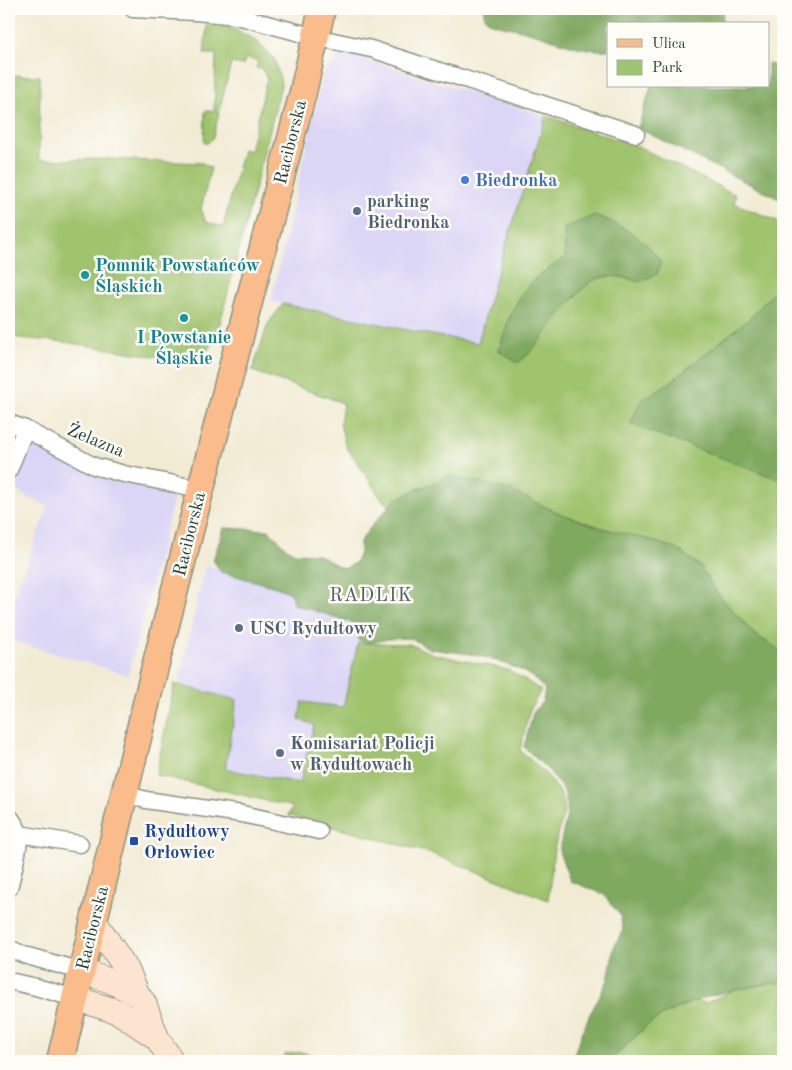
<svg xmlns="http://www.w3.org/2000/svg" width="792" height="1070" font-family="'Old Standard TT',serif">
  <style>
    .built { fill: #dcd6f6 }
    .green { fill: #a0c36d; stroke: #608050; fill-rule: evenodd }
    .forest { fill: #80a960; stroke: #50734a }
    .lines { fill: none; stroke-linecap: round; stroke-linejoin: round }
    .street-casing { stroke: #889484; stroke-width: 19 }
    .secondary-casing { stroke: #889484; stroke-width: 26 }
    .primary-casing { stroke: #889484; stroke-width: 29 }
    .street { stroke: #fff; stroke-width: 16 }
    .secondary { stroke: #fde4d1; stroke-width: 24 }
    .primary { stroke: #fabc8b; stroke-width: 26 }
    .shop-dot { fill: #3f7fe0; stroke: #fdfcf7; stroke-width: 2 }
    .service-dot { fill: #5c6f8a; stroke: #fdfcf7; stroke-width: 2 }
    .culture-dot { fill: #0f9aa8; stroke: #fdfcf7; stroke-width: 2 }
    .transit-dot { fill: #1a4fb4; stroke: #fdfcf7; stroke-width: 2 }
    .labels { text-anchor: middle; stroke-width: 5; stroke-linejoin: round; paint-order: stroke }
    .street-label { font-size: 18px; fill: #1f3d34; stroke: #fdfcf7 }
    .shop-label { font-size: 18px; font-weight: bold; fill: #366cbe; stroke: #fdfcf7; text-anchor: start }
    .service-label { font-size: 18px; font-weight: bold; fill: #4e5e75; stroke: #fdfcf7; text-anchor: start }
    .culture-label { font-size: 18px; font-weight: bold; fill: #0d838f; stroke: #fdfcf7; text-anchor: start }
    .transit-label { font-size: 18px; font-weight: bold; fill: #164399; stroke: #fdfcf7; text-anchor: start }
    .neighbourhood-label { font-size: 19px; letter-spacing: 1px; fill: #575e64; stroke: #fdfcf7 }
  </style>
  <rect width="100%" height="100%" fill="#fdfcf7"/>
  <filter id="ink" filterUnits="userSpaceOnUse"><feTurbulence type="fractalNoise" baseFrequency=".02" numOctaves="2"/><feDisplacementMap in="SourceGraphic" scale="10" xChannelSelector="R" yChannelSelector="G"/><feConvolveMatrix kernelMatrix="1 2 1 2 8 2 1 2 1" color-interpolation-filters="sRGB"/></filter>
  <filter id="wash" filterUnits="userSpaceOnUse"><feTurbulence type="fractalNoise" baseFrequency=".0096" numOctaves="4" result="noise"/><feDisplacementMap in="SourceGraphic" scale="20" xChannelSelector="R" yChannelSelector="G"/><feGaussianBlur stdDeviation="1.12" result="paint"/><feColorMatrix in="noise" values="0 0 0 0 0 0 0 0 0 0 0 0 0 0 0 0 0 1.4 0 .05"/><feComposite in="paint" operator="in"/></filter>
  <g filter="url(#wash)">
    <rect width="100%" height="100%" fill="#f2ebd4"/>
    <!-- built -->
    <g class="built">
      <polygon points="352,53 371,61 546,116 492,290 478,343 437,336 283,304 271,301 323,74 339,56"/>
      <polygon points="32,444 89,471 175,494 128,675 9,640 9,609 48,506 24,496 15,486"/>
      <polygon points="205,565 289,587 361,622 361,630 346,710 303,717 319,728 303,787 219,770 177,690"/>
    </g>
    <!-- green -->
    <g class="green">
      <polygon points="207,24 232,28 254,39 274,58 280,78 281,86 216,339 197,363 64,342 9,337 9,75 40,76 39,160 109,159 202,163 211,168 201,209 206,222 223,227 243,149 250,151 267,78 262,69 256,68 258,61 246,58 243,65 231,63 213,138 208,143 204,143 205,111 214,111 216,54 204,54"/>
      <path d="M 546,116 L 637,146 L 736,195 L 734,203 L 782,223 L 783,221 L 783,282 L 750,318 L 668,384 L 641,400 L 760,472 L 783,481 L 783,652 L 755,635 L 717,593 L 700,566 L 677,549 L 653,541 L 602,528 L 561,514 L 436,482 C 419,488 401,494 389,507 L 380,497 L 360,466 L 346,447 L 340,424 L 343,403 L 252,371 L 268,324 L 283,304 L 437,336 L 478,343 L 492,290 ZM 595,215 L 610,221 L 623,228 L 639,282 C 625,277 611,274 597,279 C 578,285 541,339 527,356 L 499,350 L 510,315 L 523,292 L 537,277 L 565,258 Z"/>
      <polygon points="358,643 409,644 433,654 509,670 541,690 530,710 520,750 546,774 560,792 565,808 554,849 548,900 430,853 288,815 293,807 156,775 174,684 237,700 225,769 300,783 314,725 299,719 302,702 343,707"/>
      <polygon points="783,983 783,1061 610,1061 649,1024 663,1015 695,1001 706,1003 731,991 768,984"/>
      <polygon points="302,1052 334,1061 281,1061 286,1054"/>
    </g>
    <!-- forest -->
    <g class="forest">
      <path d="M 483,9 L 723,9 L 722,24 L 608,24 L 608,50 C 580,52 552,38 525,31 C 516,28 497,26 490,22 C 485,19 484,14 483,9 Z"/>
      <polygon points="768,63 783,69 783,201 638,128 651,86 768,86"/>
      <path d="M 595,215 C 620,225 646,238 661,262 L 657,274 L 639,282 C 626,277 607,273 594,280 C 587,284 581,290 576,296 C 555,317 541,345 518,363 L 499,351 C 505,331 511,310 523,293 C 533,278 550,268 565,258 L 564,228 Z"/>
      <polygon points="783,282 783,481 760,472 630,424 641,400 668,384 750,318"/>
      <path d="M 445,475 L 507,489 L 561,514 L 602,528 L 653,541 L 677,549 L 700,566 L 717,593 L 755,635 L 783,652 L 783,983 C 747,983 677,1002 649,1024 C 635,1035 623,1049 610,1061 L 571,1061 L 589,1016 L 608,980 L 614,947 L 623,930 L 620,915 L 603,894 L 570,881 L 559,851 L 568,809 L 564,791 L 549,771 L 524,747 L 533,713 L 543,701 L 545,689 L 532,677 L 521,670 L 489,658 L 470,654 L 430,649 L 411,638 L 389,639 L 368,643 L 358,640 L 360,625 L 293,604 L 291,593 L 276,587 L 221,572 L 213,560 L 224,528 L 269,530 L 285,547 L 295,553 L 317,554 L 340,567 L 346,568 L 356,562 L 360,553 L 360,541 L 375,522 L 396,499 L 411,492 L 436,482 Z"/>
    </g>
  </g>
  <g filter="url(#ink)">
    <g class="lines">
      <!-- street casing -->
      <g class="street-casing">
        <g id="street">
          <polyline points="133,9 196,12 237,16 315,37 371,49 636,134"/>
          <polyline points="9,423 25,429 94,466 124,474 200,489"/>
          <polyline points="9,470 25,429"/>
          <polyline points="124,794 146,800 242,814 319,831"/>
          <path d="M 9,816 C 13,821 17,827 19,833 C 21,844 12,876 9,888"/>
          <polyline points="19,834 80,844"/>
          <polyline points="9,948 24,955 81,971"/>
          <polyline points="9,981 36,987 74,998"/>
        </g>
      </g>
      <!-- secondary casing -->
      <g class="secondary-casing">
        <g id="secondary">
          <polyline points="93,919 127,970 138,995"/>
          <polyline points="81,971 111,981 138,995 144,1003 157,1038 172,1061"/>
          <polyline points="74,998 119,1012 157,1038"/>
        </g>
      </g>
      <!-- primary casing -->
      <g class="primary-casing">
        <polyline id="primary" points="60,1061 154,671 303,92 322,9"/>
      </g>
      <!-- street -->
      <use href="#street" class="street"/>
      <!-- secondary -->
      <use href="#secondary" class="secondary"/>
      <!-- primary -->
      <use href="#primary" class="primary"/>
    </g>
  </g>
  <!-- markers -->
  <circle class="shop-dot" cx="465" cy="180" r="5"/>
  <g class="service-dot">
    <circle cx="357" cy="211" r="5"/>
    <circle cx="239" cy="628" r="5"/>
    <circle cx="280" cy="753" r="5"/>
  </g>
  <g class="culture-dot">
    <circle cx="85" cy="275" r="5"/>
    <circle cx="184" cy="318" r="5"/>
  </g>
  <rect class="transit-dot" x="129" y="836" width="10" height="10" rx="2.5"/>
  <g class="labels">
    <!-- street labels -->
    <g class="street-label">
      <text transform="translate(290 142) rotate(-76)" y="6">Raciborska</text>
      <text transform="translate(96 440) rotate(23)" y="6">Żelazna</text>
      <text transform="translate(189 534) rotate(-76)" y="6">Raciborska</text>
      <text transform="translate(92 928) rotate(-76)" y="6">Raciborska</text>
    </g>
    <!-- shop labels -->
    <g class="shop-label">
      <text x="475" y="186">Biedronka</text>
    </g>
    <!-- service labels -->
    <g class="service-label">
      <text x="367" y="207">parking<tspan x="367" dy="21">Biedronka</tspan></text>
      <text x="249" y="634">USC Rydułtowy</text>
      <text x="290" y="749">Komisariat Policji<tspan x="290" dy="21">w Rydułtowach</tspan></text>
    </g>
    <!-- culture labels -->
    <g class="culture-label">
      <text x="95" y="271">Pomnik Powstańców<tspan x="95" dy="21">Śląskich</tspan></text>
      <text x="184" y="343" text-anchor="middle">I Powstanie<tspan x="184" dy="21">Śląskie</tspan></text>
    </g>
    <!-- transit labels -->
    <g class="transit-label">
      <text x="144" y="837">Rydułtowy<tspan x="144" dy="21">Orłowiec</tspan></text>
    </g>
    <!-- neighbourhood labels -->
    <g class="neighbourhood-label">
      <text x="371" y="601">RADLIK</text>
    </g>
  </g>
  <!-- margin -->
  <rect width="792" height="1070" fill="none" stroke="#fdfcf7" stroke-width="30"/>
  <!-- legend -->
  <rect x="607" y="22" width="162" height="65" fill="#fdfcf7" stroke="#a4b0a9"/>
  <rect x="617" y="39" width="25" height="8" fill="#fabc8b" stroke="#a4b0a9"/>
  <text x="652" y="48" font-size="15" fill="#1f3d34">Ulica</text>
  <rect x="617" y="60" width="25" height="15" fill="#a0c36d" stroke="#a4b0a9"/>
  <text x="652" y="72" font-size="15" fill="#1f3d34">Park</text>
</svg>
